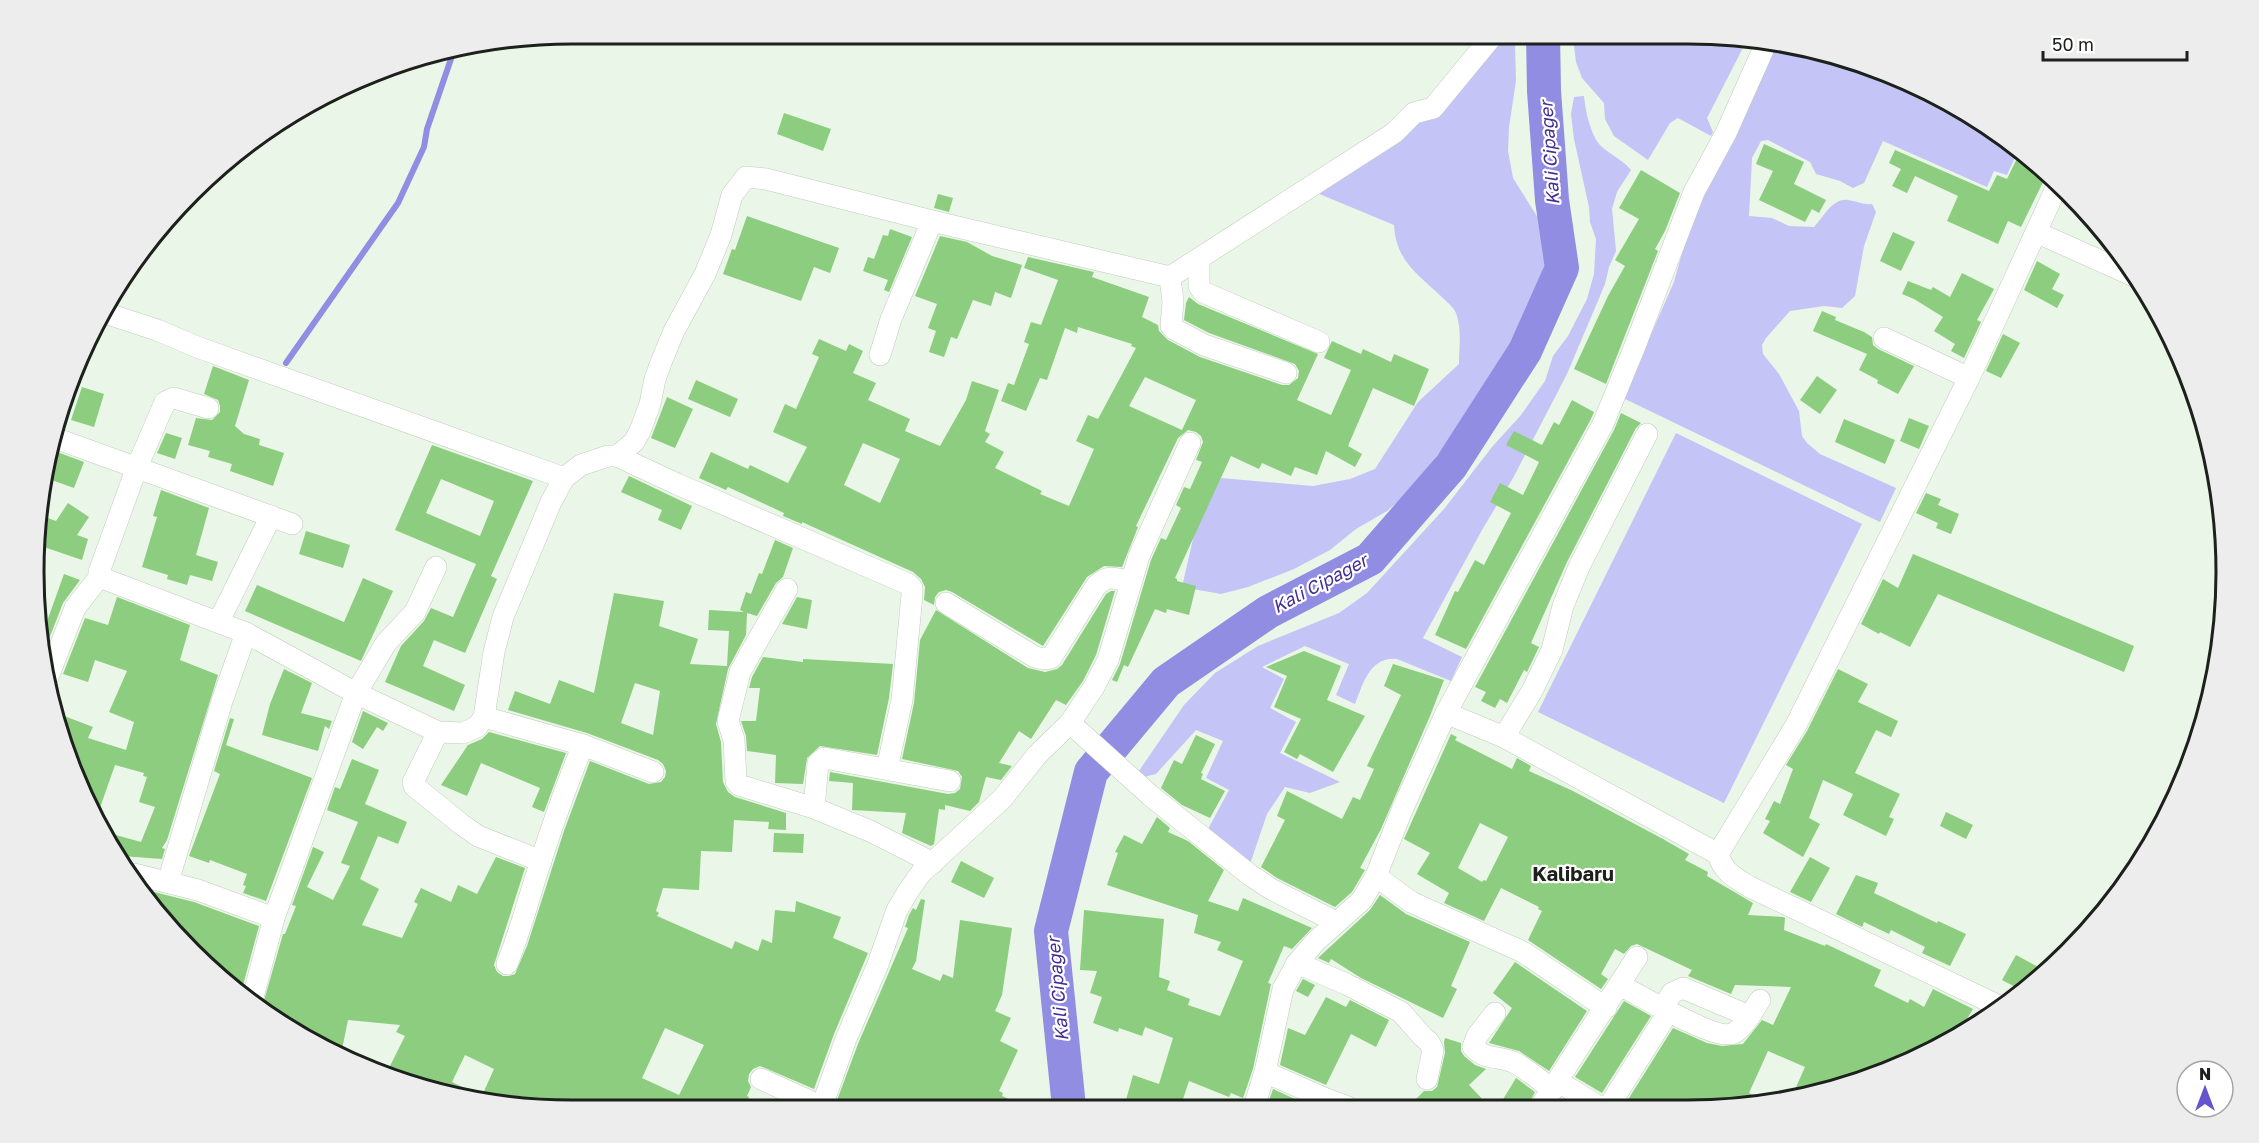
<svg xmlns="http://www.w3.org/2000/svg" width="2259" height="1143" font-family="'Golos Text',sans-serif">
  <style>
    .green { fill: #c4c4f7 }
    .lines { fill: none; stroke-linecap: round; stroke-linejoin: round }
    .stream { stroke: #918de2; stroke-width: 6 }
    .river { stroke: #918de2; stroke-width: 34 }
    .building { fill: #8dcd7f; fill-rule: evenodd }
    .minor-casing { stroke: #c1cdbe; stroke-width: 22 }
    .minor { stroke: #fff; stroke-width: 21 }
    .labels { text-anchor: middle; stroke-width: 4.5; stroke-linejoin: round; paint-order: stroke }
    .water-label { font-size: 18px; font-style: italic; fill: #423093; stroke: #fff }
    .quarter-label { font-size: 20px; font-weight: bold; fill: #1d211c; stroke: #fff }
    .rim { fill: none; stroke: #1d211c; stroke-width: 3 }
  </style>
  <rect width="100%" height="100%" fill="#eaf6e7"/>
  <!-- green -->
  <g class="green">
    <path d="M 1502,34 L 1519,34 L 1515,44 L 1516,81 L 1509,127 L 1508,151 L 1513,178 L 1538,218 L 1550,256 L 1544,288 L 1521,335 L 1488,387 L 1455,433 L 1407,494 L 1387,511 L 1356,529 L 1330,550 L 1294,569 L 1248,587 L 1221,594 L 1182,587 L 1196,526 L 1221,478 L 1313,486 L 1350,479 L 1375,469 L 1418,402 L 1459,364 C 1459,349 1462,328 1456,313 C 1454,308 1448,303 1444,299 C 1419,275 1396,262 1394,225 L 1317,193 L 1405,135 Z"/>
    <polygon points="1576,34 1722,34 1748,38 1707,118 1713,132 1711,136 1678,118 1670,123 1648,160 1614,136 1605,119 1604,103 1582,78 1576,62 1574,46"/>
    <path d="M 1774,43 L 1827,51 L 1925,88 L 1938,96 L 1935,104 L 1997,133 L 2019,148 L 2007,175 L 1994,171 L 1987,187 L 1883,141 L 1864,183 L 1853,188 L 1840,181 L 1816,174 L 1810,162 L 1768,140 L 1761,141 L 1752,158 L 1749,216 L 1772,218 L 1789,226 L 1814,227 C 1824,217 1832,198 1848,200 C 1857,201 1863,205 1872,204 L 1876,212 L 1864,246 L 1855,296 L 1842,308 L 1824,306 L 1790,311 L 1766,338 L 1762,345 L 1763,354 L 1779,374 L 1799,411 L 1802,436 L 1807,443 L 1820,454 L 1896,488 L 1880,522 L 1623,398 L 1674,282 L 1694,210 Z"/>
    <path d="M 1584,96 C 1585,109 1591,137 1601,146 C 1611,155 1623,160 1631,170 L 1617,192 L 1612,209 L 1616,251 L 1609,267 L 1605,284 L 1567,374 L 1513,478 L 1482,530 L 1423,638 L 1462,657 L 1451,681 L 1397,659 C 1370,656 1363,684 1355,704 L 1336,695 L 1349,664 L 1305,646 L 1262,667 L 1284,679 L 1270,708 L 1296,722 L 1280,753 L 1340,782 L 1310,793 L 1285,787 L 1267,814 L 1249,867 L 1207,831 L 1229,790 L 1206,778 L 1223,741 L 1196,730 L 1156,774 L 1140,778 L 1139,771 L 1184,705 L 1215,673 L 1258,646 L 1339,613 L 1367,593 L 1444,509 L 1492,447 L 1521,415 L 1545,381 L 1553,356 L 1568,336 L 1587,299 L 1594,274 L 1596,239 L 1590,222 L 1589,207 L 1574,139 L 1571,114 L 1574,97 Z"/>
    <polygon points="1676,433 1862,524 1724,803 1538,712"/>
  </g>
  <g class="lines">
    <!-- stream -->
    <polyline class="stream" points="286,363 398,203 424,147 427,129 453,53"/>
    <!-- river -->
    <polyline class="river" points="1069,1107 1051,931 1091,772 1166,682 1268,612 1370,559 1451,466 1525,351 1562,268 1552,200 1544,91 1543,34"/>
  </g>
  <!-- building -->
  <g class="building">
    <polygon points="784,113 831,129 823,151 777,134"/>
    <polygon points="1764,144 1804,162 1794,184 1826,200 1819,213 1812,209 1805,222 1759,200 1773,171 1756,164"/>
    <polygon points="1895,150 1989,191 1997,175 2007,179 2021,150 2047,174 2021,227 2008,221 1998,244 1947,221 1958,196 1915,176 1907,193 1892,186 1901,169 1889,163"/>
    <polygon points="1641,170 1680,193 1665,231 1655,249 1658,251 1606,384 1574,369 1608,296 1625,266 1615,260 1639,219 1619,208"/>
    <polygon points="938,194 953,198 949,212 934,208"/>
    <polygon points="747,216 839,248 830,273 814,267 801,301 723,274 732,249 735,250"/>
    <polygon points="890,229 912,237 889,292 884,290 888,280 863,271 868,257 874,259 883,235 888,236"/>
    <polygon points="1893,232 1915,242 1901,271 1880,261"/>
    <polygon points="940,236 967,242 992,256 1022,265 1011,298 995,292 991,306 973,300 957,339 951,337 944,357 929,352 936,331 928,328 937,304 915,296"/>
    <path d="M 1028,257 L 1094,272 L 1092,277 L 1149,297 L 1142,317 L 1158,325 L 1159,331 L 1168,340 L 1200,357 L 1282,385 L 1289,385 L 1298,378 L 1299,371 L 1295,364 L 1209,333 L 1184,320 L 1186,303 L 1189,297 L 1198,304 L 1318,354 L 1297,400 L 1331,415 L 1351,370 L 1324,358 L 1332,341 L 1361,354 L 1363,349 L 1391,362 L 1394,354 L 1429,369 L 1414,406 L 1373,388 L 1348,446 L 1362,454 L 1355,467 L 1326,451 L 1317,475 L 1295,467 L 1291,476 L 1262,463 L 1259,469 L 1231,456 L 1175,578 L 1177,579 L 1177,581 L 1196,586 L 1189,615 L 1167,609 L 1166,613 L 1155,609 L 1128,667 L 1124,665 L 1117,682 L 1112,680 L 1120,664 L 1151,560 L 1161,538 L 1166,540 L 1181,508 L 1176,505 L 1184,487 L 1190,489 L 1202,462 L 1196,460 L 1203,442 L 1201,436 L 1196,432 L 1188,430 L 1178,438 L 1136,526 L 1138,527 L 1122,567 L 1104,566 L 1087,577 L 1043,646 L 952,592 L 946,590 L 939,592 L 935,597 L 934,605 L 924,600 L 925,587 L 921,579 L 913,572 L 802,522 L 802,524 L 783,516 L 784,513 L 728,487 L 726,490 L 699,478 L 711,452 L 748,469 L 750,465 L 788,483 L 807,447 L 773,432 L 785,404 L 796,409 L 819,357 L 812,354 L 819,339 L 846,351 L 849,344 L 863,351 L 853,373 L 876,383 L 868,400 L 910,419 L 905,431 L 940,446 L 966,400 L 972,381 L 999,390 L 985,431 L 990,434 L 985,442 L 1004,452 L 995,468 L 1042,491 L 1040,494 L 1069,506 L 1094,449 L 1076,441 L 1088,415 L 1098,419 L 1136,348 L 1131,346 L 1132,344 L 1078,327 L 1077,333 L 1065,328 L 1047,380 L 1040,378 L 1026,411 L 1001,401 L 1008,383 L 1014,385 L 1029,344 L 1024,342 L 1031,322 L 1041,325 L 1058,280 L 1024,268 ZM 1145,377 L 1196,400 L 1182,430 L 1129,406 ZM 863,443 L 900,459 L 880,503 L 844,485 Z"/>
    <polygon points="2037,261 2060,274 2052,289 2064,295 2057,308 2024,290"/>
    <polygon points="1962,273 1994,289 1977,320 1981,322 1964,358 1951,351 1955,344 1934,331 1943,317 1914,299 1902,294 1908,281 1931,290 1933,287 1950,297"/>
    <polygon points="1822,311 1836,317 1835,320 1864,332 1872,337 1873,345 1878,349 1914,366 1898,394 1877,383 1878,380 1859,370 1867,354 1813,331"/>
    <polygon points="2003,334 2020,343 2001,378 1986,371"/>
    <polygon points="213,366 249,380 235,426 244,434 260,439 259,445 284,453 273,486 230,471 232,464 208,457 210,451 188,445 196,418 212,420 220,412 220,406 218,400 204,394"/>
    <polygon points="1817,376 1837,390 1820,414 1800,400"/>
    <polygon points="696,380 738,399 730,417 688,399"/>
    <polygon points="82,387 104,394 94,427 71,420"/>
    <polygon points="667,397 693,409 675,448 651,438"/>
    <polygon points="1572,400 1594,412 1591,419 1466,649 1435,635 1455,591 1458,592 1475,560 1484,565 1511,513 1490,502 1500,483 1523,495 1539,462 1506,445 1514,431 1542,445 1554,422 1559,425"/>
    <polygon points="1621,413 1641,423 1636,428 1567,562 1531,643 1539,647 1527,672 1524,670 1507,703 1500,699 1495,708 1481,701 1486,692 1475,687 1614,430"/>
    <polygon points="1909,418 1929,426 1919,449 1900,441"/>
    <polygon points="1844,419 1895,440 1885,464 1835,442"/>
    <polygon points="166,433 182,438 175,459 157,453"/>
    <path d="M 432,445 L 533,481 L 491,576 L 497,579 L 465,653 L 434,640 L 423,666 L 465,685 L 454,711 L 385,682 L 401,646 L 424,621 L 431,608 L 453,617 L 476,564 L 395,530 ZM 441,479 L 494,501 L 480,536 L 426,513 Z"/>
    <polygon points="49,449 84,462 74,488 43,477 43,466"/>
    <polygon points="629,476 692,506 681,530 658,520 662,510 621,492"/>
    <polygon points="161,490 209,508 196,555 218,562 212,581 190,575 187,585 167,579 168,575 142,567 157,517 153,516"/>
    <polygon points="1926,493 1941,499 1938,505 1959,514 1951,534 1936,528 1938,523 1916,513"/>
    <polygon points="68,503 89,517 77,535 88,539 82,560 41,546 42,516 56,521"/>
    <polygon points="306,531 350,545 343,568 299,554"/>
    <path d="M 775,540 L 793,548 L 783,577 L 776,583 L 757,616 L 747,613 L 746,635 L 728,669 L 716,724 L 721,742 L 723,782 L 728,792 L 735,797 L 786,813 L 786,830 L 768,829 L 769,822 L 734,820 L 732,852 L 701,851 L 699,890 L 663,888 L 656,911 L 659,913 L 657,916 L 732,949 L 735,941 L 758,951 L 762,939 L 772,943 L 775,910 L 795,912 L 796,901 L 841,917 L 833,938 L 868,953 L 834,1034 L 814,1089 L 760,1066 L 753,1069 L 749,1074 L 748,1081 L 751,1087 L 747,1096 L 749,1097 L 744,1108 L 537,1109 L 480,1100 L 494,1069 L 465,1055 L 452,1082 L 479,1095 L 478,1099 L 432,1092 L 386,1074 L 405,1036 L 396,1032 L 400,1025 L 348,1020 L 341,1054 L 330,1052 L 263,1004 L 283,934 L 285,934 L 296,906 L 292,905 L 313,847 L 324,852 L 307,887 L 333,900 L 350,866 L 341,863 L 358,822 L 327,810 L 335,787 L 340,789 L 352,759 L 379,770 L 365,804 L 407,822 L 398,844 L 378,836 L 360,879 L 379,889 L 362,925 L 402,938 L 418,904 L 414,902 L 421,888 L 451,902 L 458,885 L 477,894 L 496,857 L 525,868 L 494,965 L 497,972 L 503,976 L 509,976 L 515,974 L 527,946 L 564,831 L 590,761 L 649,784 L 661,782 L 665,777 L 666,771 L 663,764 L 658,760 L 587,733 L 508,710 L 515,691 L 550,704 L 559,680 L 594,693 L 614,593 L 664,601 L 659,626 L 698,639 L 690,664 L 727,666 L 729,631 L 708,630 L 709,610 L 744,612 L 740,610 L 746,592 L 751,594 L 759,573 L 762,574 ZM 635,683 L 660,691 L 653,735 L 621,723 ZM 665,1028 L 704,1045 L 679,1095 L 642,1078 Z"/>
    <polygon points="1913,554 2134,646 2124,672 1938,594 1910,647 1880,632 1879,634 1861,624 1883,579 1898,588"/>
    <polygon points="64,574 80,580 63,603 47,644 40,641"/>
    <polygon points="363,578 393,591 361,661 245,611 257,585 344,622"/>
    <polygon points="1111,591 1115,591 1096,655 1083,681 1066,705 1056,700 1031,739 1019,731 999,763 1012,766 1001,780 986,777 979,802 970,811 945,805 945,810 939,809 934,844 931,846 902,833 906,813 852,810 853,783 829,781 830,772 948,794 955,793 960,789 962,777 958,771 902,759 914,703 920,640 936,610 1028,668 1045,672 1057,669 1062,665 1106,594"/>
    <polygon points="117,597 190,625 180,660 218,675 167,840 162,848 165,849 162,859 122,856 105,832 141,842 155,807 139,802 147,777 143,776 144,773 115,765 96,819 88,809 59,714 93,727 88,738 126,750 134,722 109,712 127,671 95,660 88,682 63,674 85,618 108,625"/>
    <polygon points="797,597 812,600 807,629 782,624"/>
    <polygon points="1304,651 1341,666 1327,700 1365,716 1333,772 1300,754 1297,759 1284,752 1301,719 1274,707 1287,676 1266,667"/>
    <polygon points="763,657 803,662 803,659 893,664 889,698 877,755 820,746 807,758 803,784 775,783 776,755 747,751 746,736 741,721 756,721 760,688 749,688 752,677"/>
    <polygon points="1393,664 1444,680 1430,716 1381,829 1360,868 1365,870 1352,892 1335,907 1277,878 1261,867 1285,820 1277,816 1287,791 1342,819 1353,797 1360,800 1374,769 1367,766 1401,695 1384,686"/>
    <polygon points="284,669 312,683 301,713 332,721 329,729 325,726 318,751 262,735 270,704"/>
    <polygon points="1838,669 1868,684 1858,702 1898,721 1891,737 1876,730 1855,773 1900,794 1889,817 1894,819 1886,836 1843,815 1853,794 1823,780 1809,818 1820,824 1803,857 1763,833 1770,821 1765,819 1774,801 1780,804 1793,769 1786,765 1807,731"/>
    <polygon points="363,711 388,723 383,731 377,727 363,749 352,742"/>
    <polygon points="230,718 234,719 226,745 312,778 266,901 243,893 246,886 243,885 247,874 210,860 209,863 189,856 220,774 214,771"/>
    <polygon points="489,732 566,753 544,812 532,807 540,788 481,763 467,796 441,785 468,745 482,739"/>
    <path d="M 1451,734 L 1457,737 L 1455,740 L 1512,769 L 1517,758 L 1531,766 L 1529,771 L 1573,791 L 1663,839 L 1689,854 L 1685,860 L 1708,872 L 1707,876 L 1753,903 L 1748,915 L 1783,917 L 1785,918 L 1784,930 L 1825,946 L 1826,944 L 1881,970 L 1874,986 L 1908,1003 L 1910,999 L 1924,1007 L 1933,989 L 1973,1009 L 1960,1030 L 1893,1069 L 1792,1096 L 1805,1067 L 1768,1051 L 1749,1093 L 1769,1102 L 1758,1105 L 1624,1106 L 1673,1028 L 1707,1043 L 1722,1046 L 1743,1044 L 1762,1020 L 1773,1025 L 1791,987 L 1735,985 L 1731,994 L 1688,976 L 1692,970 L 1637,944 L 1631,946 L 1624,954 L 1615,949 L 1601,974 L 1608,979 L 1601,989 L 1528,940 L 1542,911 L 1538,909 L 1539,907 L 1501,888 L 1484,921 L 1444,903 L 1449,893 L 1417,874 L 1430,853 L 1404,839 ZM 1480,823 L 1508,837 L 1486,881 L 1484,880 L 1482,882 L 1458,868 Z"/>
    <polygon points="1196,735 1215,744 1201,773 1203,774 1201,779 1225,791 1210,818 1182,805 1161,788 1174,760 1182,764"/>
    <polygon points="1946,812 1973,825 1966,839 1940,826"/>
    <polygon points="1157,817 1170,828 1168,832 1188,841 1224,870 1208,901 1238,911 1243,898 1312,928 1292,949 1284,946 1268,983 1271,984 1253,1069 1243,1098 1231,1093 1229,1097 1189,1081 1182,1102 1178,1100 1175,1107 1124,1107 1133,1075 1159,1084 1173,1038 1145,1027 1142,1036 1119,1028 1118,1032 1093,1023 1102,997 1090,993 1097,971 1080,970 1084,910 1164,919 1159,977 1170,981 1167,990 1190,999 1188,1005 1220,1016 1243,961 1217,950 1221,942 1194,933 1198,915 1107,885 1118,853 1115,852 1124,835 1142,844"/>
    <polygon points="774,833 804,834 803,853 773,852"/>
    <polygon points="1810,857 1830,868 1811,902 1790,892"/>
    <polygon points="961,861 994,878 984,898 951,882"/>
    <polygon points="1856,875 1878,883 1874,893 1937,923 1938,921 1966,934 1950,966 1922,953 1925,947 1891,930 1889,934 1864,922 1862,927 1836,914"/>
    <polygon points="146,890 194,902 259,926 242,989 190,952"/>
    <polygon points="1380,895 1406,914 1470,942 1451,986 1457,989 1443,1018 1361,978 1331,959 1329,963 1318,958 1370,910"/>
    <polygon points="921,899 925,900 916,961 912,969 940,981 943,974 953,978 960,920 1012,928 1002,995 995,1011 1011,1018 1000,1041 1018,1050 999,1091 1003,1093 1002,1096 1028,1107 974,1108 962,1102 960,1108 838,1108 836,1103 858,1044 908,928 905,927 909,915 913,908 916,910"/>
    <polygon points="2016,955 2040,968 2031,984 2023,991 2002,980"/>
    <polygon points="1515,962 1587,1011 1549,1071 1519,1051 1489,1043 1512,1008 1493,993"/>
    <polygon points="1303,979 1315,985 1308,997 1296,991"/>
    <polygon points="1326,997 1346,1007 1350,1000 1389,1020 1376,1047 1351,1034 1326,1085 1280,1065 1288,1028 1305,1035"/>
    <polygon points="1624,1001 1651,1016 1602,1093 1575,1077"/>
    <polygon points="1445,1038 1461,1043 1461,1051 1464,1056 1475,1065 1486,1069 1469,1085 1489,1106 1409,1106 1424,1091 1432,1091 1437,1087 1445,1053 1444,1042"/>
    <polygon points="1516,1078 1535,1092 1528,1106 1499,1106"/>
    <polygon points="1273,1089 1312,1107 1267,1107"/>
  </g>
  <g class="lines">
    <!-- minor casing -->
    <g class="minor-casing">
      <g id="minor">
        <polyline points="2036,232 2136,277"/>
        <polyline points="1199,260 1199,286 1203,292 1319,342"/>
        <polyline points="1170,277 1173,302 1171,326 1174,329 1204,345 1286,373"/>
        <polyline points="102,312 157,330 197,347 564,478"/>
        <polyline points="1884,338 1969,378"/>
        <polyline points="880,355 891,319 932,221"/>
        <polyline points="208,408 174,398 165,402 137,467 99,572 102,578 246,633 356,693 438,732 463,733 477,727 484,717 494,652 503,617 551,502 564,478 581,465 608,456 617,456 677,484 908,584 912,588 912,595 902,700 887,769"/>
        <polyline points="52,437 292,524"/>
        <polyline points="617,456 634,442 640,431 650,404 655,379 662,360 674,331 705,274 721,235 732,195 746,177 766,179 932,221 1170,277 1394,133 1414,113 1433,108 1494,34"/>
        <polyline points="787,589 740,672 728,721 734,740 736,781 739,785 814,808 870,831 933,863"/>
        <path d="M 946,603 L 1035,657 L 1043,659 L 1051,658 L 1096,586 C 1108,574 1114,578 1130,582"/>
        <polyline points="219,621 271,516"/>
        <polyline points="48,677 75,608 100,576"/>
        <path d="M 1446,713 L 1504,737 L 1718,854 C 1723,872 1734,877 1750,887 L 2001,1007"/>
        <polyline points="484,717 583,745 653,772"/>
        <polyline points="1070,723 1151,796 1250,875 1271,889 1336,922"/>
        <polyline points="438,732 413,782 414,786 461,824 478,836 541,861"/>
        <polyline points="1504,737 1532,691 1552,650 1563,606 1579,567 1647,434"/>
        <polyline points="814,808 818,763 824,758 950,781"/>
        <polyline points="1718,854 1796,725 1969,378 2058,184"/>
        <polyline points="134,874 198,890 274,918"/>
        <polyline points="1376,876 1411,902 1523,952 1606,1008"/>
        <polyline points="168,882 222,701 246,633"/>
        <polyline points="1297,963 1346,984 1401,1012 1423,1037 1429,1042 1433,1050 1427,1079"/>
        <path d="M 507,964 C 519,935 527,905 536,876 C 550,832 565,788 583,745"/>
        <path d="M 1620,985 C 1639,995 1717,1042 1734,1033 C 1745,1027 1753,1010 1760,1000"/>
        <polyline points="253,997 274,918 356,693 386,643 415,612 436,567"/>
        <polyline points="1663,1008 1672,993 1683,988 1749,1016"/>
        <path d="M 1495,1013 L 1477,1036 L 1473,1047 C 1484,1060 1500,1056 1513,1062 C 1527,1068 1540,1081 1553,1090"/>
        <polyline points="1265,1072 1324,1098 1348,1107"/>
        <polyline points="761,1079 825,1108"/>
        <polyline points="1559,1082 1598,1106"/>
        <polyline points="822,1106 846,1039 878,964 897,910 909,890 921,873 1002,799 1037,755 1070,723 1094,687 1108,660 1139,556 1190,443"/>
        <polyline points="1541,1106 1637,957"/>
        <polyline points="1609,1106 1669,1011"/>
        <polyline points="1254,1107 1265,1072 1283,989 1297,963 1316,941 1362,900 1376,876 1402,810 1446,713 1603,424 1635,346 1694,192 1726,133 1767,41"/>
      </g>
    </g>
    <!-- minor -->
    <use href="#minor" class="minor"/>
  </g>
  <g class="labels">
    <!-- water labels -->
    <g class="water-label">
      <text transform="translate(1550 153) rotate(-94)" y="6">Kali Cipager</text>
      <text transform="translate(1320 584) rotate(-28)" y="6">Kali Cipager</text>
      <text transform="translate(1058 989) rotate(-95)" y="6">Kali Cipager</text>
    </g>
    <!-- quarter labels -->
    <g class="quarter-label">
      <text x="1573" y="881">Kalibaru</text>
    </g>
  </g>
  <!-- crop -->
  <path d="M0 0H2259V1143H0ZM572 44H1688A528 528 0 0 1 2216 572V572A528 528 0 0 1 1688 1100H572A528 528 0 0 1 44 572V572A528 528 0 0 1 572 44Z" fill="#ededed" fill-rule="evenodd"/>
  <path class="rim" d="M572 44H1688A528 528 0 0 1 2216 572V572A528 528 0 0 1 1688 1100H572A528 528 0 0 1 44 572V572A528 528 0 0 1 572 44Z"/>
  <!-- north arrow -->
  <g transform="translate(2205 1089)"><circle r="28" fill="#ffffff" stroke="#a5a6a4" stroke-width="1.5"/>
  <path d="M0-4.5L10 22L0 15L-10 22Z" fill="#6554cd"/>
  <text y="-9" font-size="16" font-weight="bold" text-anchor="middle" fill="#1d211c">N</text>
  </g>
  <!-- scale -->
  <path d="M2043 51v9h144v-9" fill="none" stroke="#1d211c" stroke-width="3"/>
  <text x="2052" y="51" font-size="18" fill="#1d211c" stroke="#ffffff" stroke-width="4.5" paint-order="stroke">50 m</text>
</svg>
